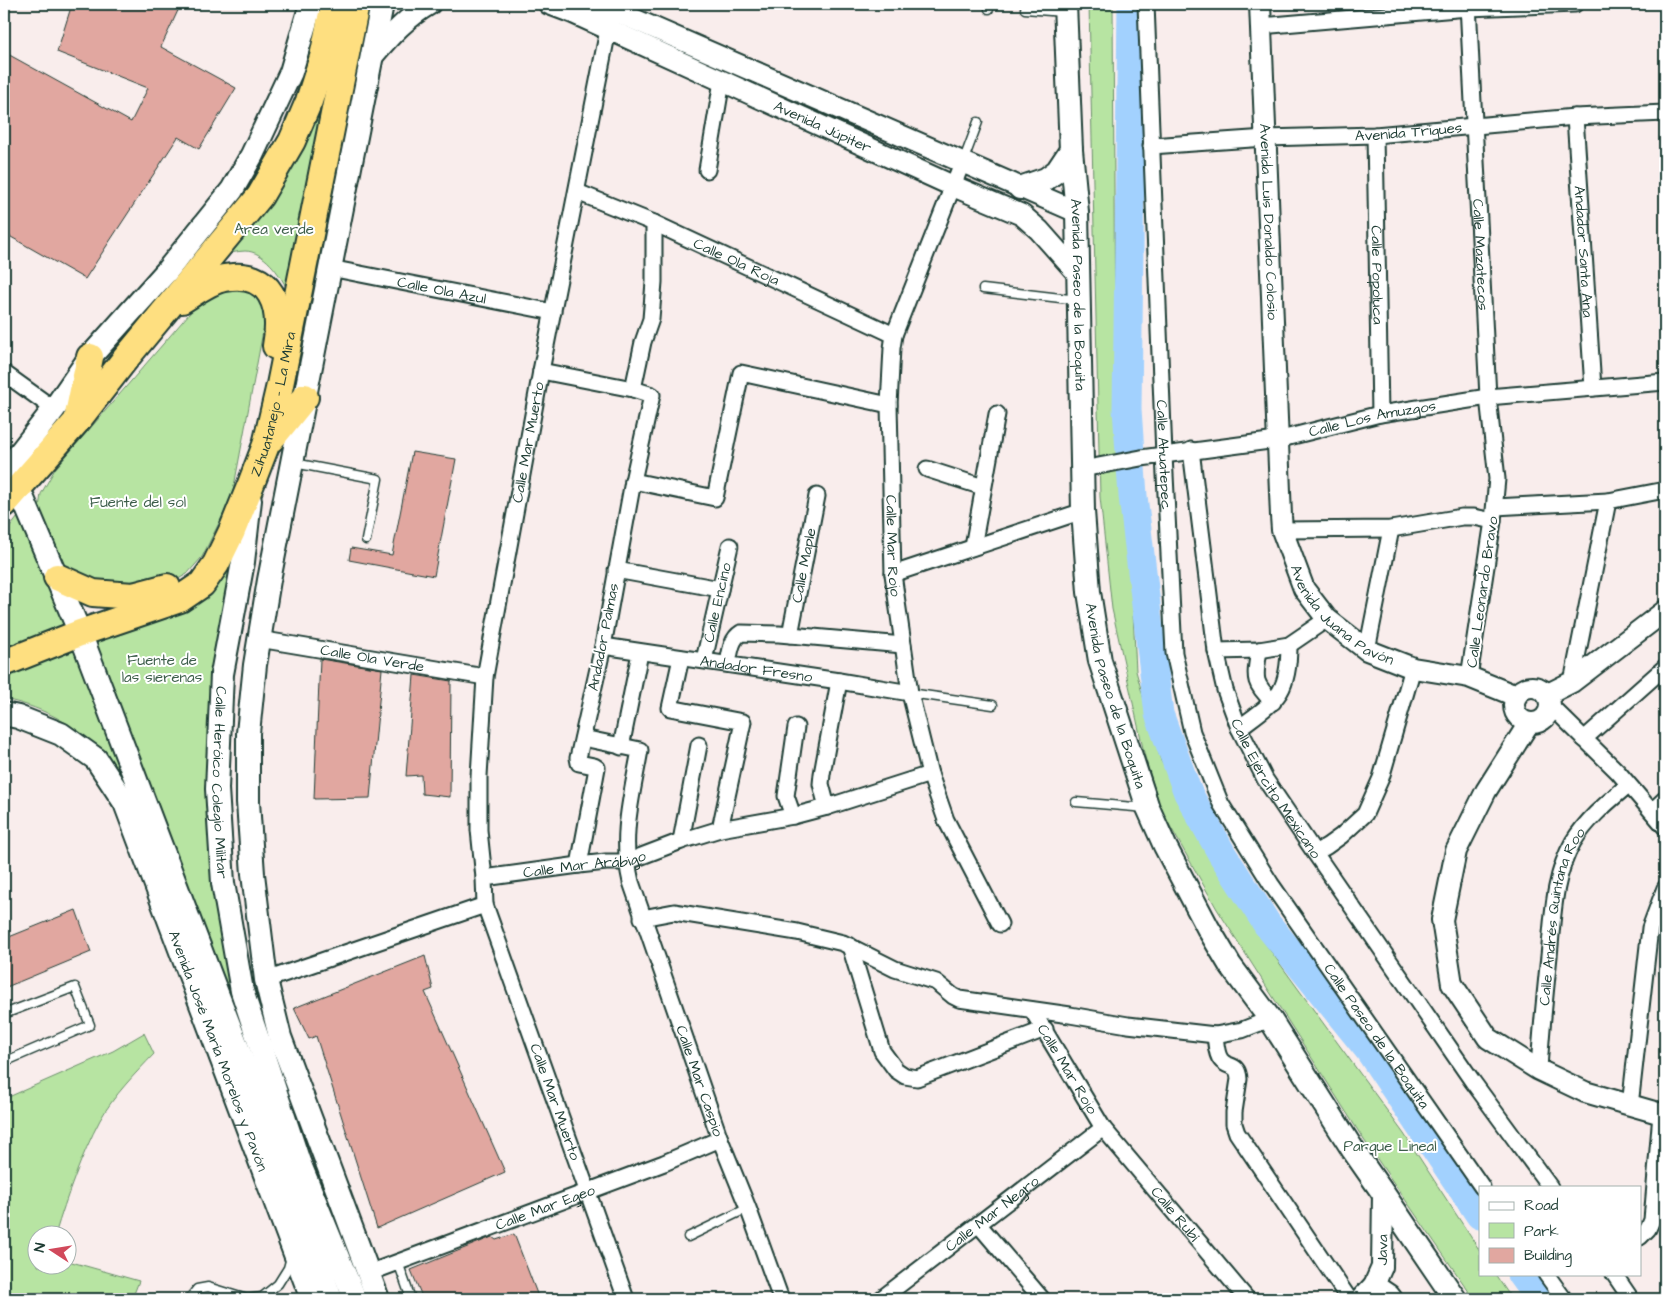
<svg xmlns="http://www.w3.org/2000/svg" width="1669" height="1303" font-family="'Architects Daughter',sans-serif">
  <style>
    .green { fill: #b7e4a2; stroke: #6b906b }
    .lines { fill: none; stroke-linecap: round; stroke-linejoin: round }
    .river { stroke: #a2d1fe; stroke-width: 29 }
    .building { fill: #e1a7a0; stroke: #1f3d34 }
    .service-casing { stroke: #1f3d34; stroke-width: 11 }
    .minor-casing { stroke: #1f3d34; stroke-width: 19 }
    .tertiary-casing { stroke: #1f3d34; stroke-width: 24 }
    .secondary-casing { stroke: #1f3d34; stroke-width: 26 }
    .trunk-casing { stroke: #1f3d34; stroke-width: 30 }
    .service { stroke: #fff; stroke-width: 8 }
    .minor { stroke: #fff; stroke-width: 15 }
    .tertiary { stroke: #fff; stroke-width: 20 }
    .secondary { stroke: #fff; stroke-width: 22 }
    .trunk { stroke: #fedf80; stroke-width: 26 }
    .labels { text-anchor: middle; stroke-width: 4; stroke-linejoin: round; paint-order: stroke }
    .street-label { font-size: 15px; fill: #1f3d34; stroke: #fff }
    .park-label { font-size: 15px; fill: #3d5e4a; stroke: #fff }
  </style>
  <rect width="100%" height="100%" fill="#f9edec"/>
  <filter id="ink" filterUnits="userSpaceOnUse"><feTurbulence type="fractalNoise" baseFrequency=".02" numOctaves="2"/><feDisplacementMap in="SourceGraphic" scale="10" xChannelSelector="R" yChannelSelector="G"/><feConvolveMatrix kernelMatrix="1 2 1 2 8 2 1 2 1" color-interpolation-filters="sRGB"/></filter>
  <g filter="url(#ink)">
    <!-- green -->
    <g class="green">
      <polygon points="1089,4 1113,4 1115,370 1127,497 1136,671 1161,761 1205,842 1259,935 1404,1134 1480,1251 1480,1274 1495,1274 1512,1299 1474,1299 1364,1140 1217,909 1161,810 1145,757 1112,609 1100,497"/>
      <path d="M 313,97 L 329,99 L 287,289 C 280,274 264,251 245,251 C 237,251 228,254 221,255 Z"/>
      <polygon points="250,283 267,310 232,497 202,557 187,574 173,582 95,589 57,566 38,515 41,494 55,469 208,292"/>
      <polygon points="21,513 72,624 4,653 4,535"/>
      <polygon points="240,554 217,649 239,1000 232,1003 93,637 229,564"/>
      <path d="M 73,643 L 131,788 L 126,789 C 115,775 105,758 93,745 C 69,720 37,706 4,699 L 4,669 Z"/>
      <path d="M 144,1033 L 154,1054 C 135,1074 114,1095 100,1120 C 81,1156 67,1196 55,1235 L 38,1236 L 38,1266 L 68,1266 L 68,1261 L 139,1281 L 132,1299 L 4,1299 L 4,1099 L 113,1051 Z"/>
    </g>
    <g class="lines">
      <!-- river -->
      <g class="river">
        <polyline points="1132,4 1127,409 1133,496 1159,714 1188,793 1222,854 1267,924 1369,1050 1480,1215"/>
        <polyline points="1521,1274 1539,1299"/>
      </g>
    </g>
    <!-- building -->
    <g class="building">
      <polygon points="72,4 181,4 161,47 236,88 199,149 178,137 85,279 4,233 4,52 131,122 148,88 57,52"/>
      <polygon points="412,452 456,459 434,576 349,560 351,548 392,555"/>
      <polygon points="320,659 382,669 370,798 314,799"/>
      <polygon points="414,675 451,681 450,797 422,794 421,775 406,776"/>
      <polygon points="76,910 91,952 4,988 4,939"/>
      <polygon points="425,956 433,989 425,992 505,1172 377,1228 316,1036 309,1039 294,1008"/>
      <polygon points="514,1234 539,1299 423,1299 411,1270 492,1237 496,1240"/>
    </g>
    <g class="lines">
      <!-- service casing -->
      <g class="service-casing">
        <g id="service">
          <polyline points="1026,4 1025,9 1063,12"/>
          <polyline points="989,9 989,4"/>
          <polyline points="963,162 978,122"/>
          <polyline points="983,289 1078,300"/>
          <polyline points="294,463 378,479 366,540"/>
          <polyline points="910,693 993,705"/>
          <polyline points="1076,802 1146,808"/>
          <polyline points="4,1014 75,987 90,1025 4,1062"/>
          <polyline points="688,1237 748,1208"/>
          <polyline points="398,1262 411,1299"/>
          <polyline points="189,1299 197,1289 208,1287 247,1299 262,1297 278,1284 288,1268 291,1257"/>
        </g>
      </g>
      <!-- minor casing -->
      <g class="minor-casing">
        <g id="minor">
          <path id="s1" d="M 1146,4 L 1164,455 L 1174,653 L 1192,732 L 1221,804 L 1271,884 L 1482,1187"/>
          <path id="s2" d="M 1468,4 L 1488,397 L 1497,479 L 1493,521 L 1469,677"/>
          <polyline points="1261,26 1468,8 1575,4"/>
          <path id="s3" d="M 1575,117 L 1593,388"/>
          <path id="s4" d="M 1375,135 L 1380,414"/>
          <path id="s5" d="M 1151,146 L 1266,138 L 1375,135 L 1575,117 L 1665,113"/>
          <path id="s6" d="M 962,163 L 894,335 L 892,348 L 889,405 L 893,574 L 910,693 L 930,774 L 946,820 L 1000,924"/>
          <polyline points="707,170 722,81"/>
          <path id="s7" d="M 577,192 L 654,223 L 894,335"/>
          <path id="s8" d="M 330,268 L 553,312"/>
          <polyline points="541,371 633,389 652,395 633,481 603,646 578,758 579,763 594,766 597,768 579,865"/>
          <polyline points="4,373 54,409"/>
          <polyline points="633,389 643,342 651,319 654,282 654,223"/>
          <path id="s9" d="M 1191,450 L 1216,651 L 1225,690 L 1239,728 L 1265,779 L 1315,853 L 1473,1082 L 1550,1187"/>
          <polyline points="927,469 983,487"/>
          <path id="s10" d="M 1082,469 L 1141,458 L 1277,440 L 1380,414 L 1488,397 L 1665,382"/>
          <polyline points="633,481 715,498 741,373 889,405"/>
          <polyline points="1495,507 1608,501 1665,490"/>
          <polyline points="1282,530 1391,529 1462,517 1474,517 1493,521"/>
          <polyline points="973,547 997,414"/>
          <polyline points="616,570 720,589"/>
          <polyline points="893,574 1083,511"/>
          <path id="s11" d="M 790,635 L 817,496"/>
          <path id="s12" d="M 259,639 L 485,677"/>
          <path id="s13" d="M 603,646 L 839,681 L 910,693"/>
          <path d="M 1259,650 C 1255,678 1252,682 1273,702"/>
          <polyline points="1367,650 1391,529"/>
          <polyline points="1216,651 1259,650 1289,645 1327,619"/>
          <polyline points="681,658 670,708 743,722 720,829"/>
          <path id="s14" d="M 704,660 L 730,546"/>
          <path d="M 728,664 C 730,653 731,639 741,633 L 779,634 L 903,645"/>
          <polyline points="1572,682 1608,501"/>
          <polyline points="1551,706 1618,772 1665,827"/>
          <path d="M 1239,728 C 1276,700 1289,695 1289,645"/>
          <path id="s15" d="M 583,738 L 640,750 C 632,796 620,836 631,882 L 720,1139 L 748,1208 L 781,1299"/>
          <polyline points="1584,739 1665,667"/>
          <polyline points="621,747 640,653"/>
          <polyline points="827,807 821,784 822,774 839,681"/>
          <polyline points="1652,811 1665,799"/>
          <polyline points="793,816 786,796 796,727"/>
          <polyline points="681,841 699,745"/>
          <polyline points="1315,853 1327,846 1341,836 1365,814 1381,778 1413,668"/>
          <path id="s16" d="M 484,878 L 479,830 L 479,776 L 485,677 L 541,371 L 610,20"/>
          <path id="s17" d="M 485,905 L 626,1299"/>
          <polyline points="642,918 674,912 797,932 843,943 895,969 936,982 953,996 959,999 1070,1015 1128,1025 1215,1035 1242,1030 1270,1019"/>
          <polyline points="850,946 882,1051 896,1070 905,1076 917,1078 1045,1029"/>
          <path id="s18" d="M 266,980 L 485,905 L 484,878 L 579,865 L 606,862 L 626,862 L 681,841 L 720,829 L 793,816 L 827,807 L 930,774"/>
          <path id="s19" d="M 1032,1010 L 1103,1128 L 1247,1299"/>
          <path d="M 1215,1035 C 1216,1042 1216,1054 1221,1060 C 1228,1069 1238,1062 1239,1079 L 1234,1112 L 1234,1124 L 1237,1133 L 1349,1299"/>
          <path id="s20" d="M 1539,1070 C 1541,1032 1545,994 1549,956 C 1553,918 1553,877 1573,842 C 1587,819 1608,802 1628,785"/>
          <polyline points="1630,1106 1650,928 1665,888"/>
          <polyline points="979,1225 1042,1299"/>
          <polyline points="1640,1237 1648,1229 1652,1220 1661,1114"/>
          <path id="s21" d="M 369,1273 L 664,1163 L 720,1139"/>
          <polyline points="1546,1274 1564,1299"/>
          <polyline points="1614,1274 1631,1299"/>
          <path id="s22" d="M 881,1299 L 1103,1128"/>
        </g>
      </g>
      <!-- tertiary casing -->
      <g class="tertiary-casing">
        <g id="tertiary">
          <path id="s23" d="M 549,4 L 573,13 L 953,186 L 1022,215 L 1039,230 L 1078,274"/>
          <polyline points="599,4 1077,212"/>
          <path id="s24" d="M 1260,4 L 1281,516 L 1282,530 L 1304,589 L 1327,619 L 1367,650 L 1413,668 L 1469,677 L 1516,696"/>
          <path d="M 373,56 C 390,36 407,17 430,4"/>
          <circle cx="1532" cy="705" r="18"/>
          <polyline points="1548,694 1572,682 1665,611"/>
          <polyline points="1529,723 1486,791 1456,851 1442,920 1452,984 1488,1038 1539,1070 1585,1092 1665,1115"/>
          <polyline points="1374,1285 1389,1295 1392,1299"/>
          <path id="s25" d="M 1361,1299 L 1374,1285 L 1382,1267 L 1383,1193"/>
        </g>
      </g>
      <!-- secondary casing -->
      <g class="secondary-casing">
        <g id="secondary">
          <path id="s26" d="M 1065,4 L 1071,150 L 1077,212 L 1083,511 L 1089,592 L 1100,661 L 1148,808 L 1165,846 L 1208,928 L 1230,965 L 1270,1019 L 1353,1150 L 1383,1193 L 1455,1299"/>
          <polyline points="1020,188 1046,179 1057,171 1071,150"/>
          <polyline points="4,473 54,409 90,357 166,272 232,190 252,155 291,72 311,4"/>
          <polyline points="18,487 80,633 298,1206 331,1299"/>
          <path id="s27" d="M 250,500 L 243,562 L 222,674 L 217,789 L 223,883 L 242,991 L 299,1162 L 355,1299"/>
          <path id="s28" d="M 4,714 L 18,717 L 61,734 L 96,759 L 125,803 L 312,1299"/>
          <polyline points="378,1299 280,1037 266,980 253,874 248,802 248,733 255,665 269,580 382,4"/>
        </g>
      </g>
      <!-- trunk casing -->
      <g class="trunk-casing">
        <g id="trunk">
          <path d="M 182,300 C 195,292 209,281 224,278 C 272,269 283,307 276,346"/>
          <polyline points="78,415 90,357"/>
          <polyline points="271,439 305,397"/>
          <polyline points="4,504 77,421 126,358 260,196 292,141 309,101 323,57 334,4"/>
          <polyline points="57,577 93,593 133,596 167,587"/>
          <path id="s29" d="M 4,663 L 80,633 L 180,599 L 202,584 L 216,564 L 232,531 L 251,484 L 266,445 L 280,385 L 356,4"/>
        </g>
      </g>
      <!-- service -->
      <use href="#service" class="service"/>
      <!-- minor -->
      <use href="#minor" class="minor"/>
      <!-- tertiary -->
      <use href="#tertiary" class="tertiary"/>
      <!-- secondary -->
      <use href="#secondary" class="secondary"/>
      <!-- trunk -->
      <use href="#trunk" class="trunk"/>
    </g>
  </g>
  <g class="labels">
    <!-- street labels -->
    <g class="street-label">
      <text dy="5" stroke="none"><textPath href="#s23" startOffset="300">Avenida Júpiter</textPath></text>
      <text dy="5" stroke="none"><textPath href="#s5" startOffset="258">Avenida Triques</textPath></text>
      <text dy="5" stroke="none"><textPath href="#s24" startOffset="218">Avenida Luis Donaldo Colosio</textPath></text>
      <text dy="5" stroke="none"><textPath href="#s3" startOffset="135">Andador Santa Ana</textPath></text>
      <text dy="5" stroke="none"><textPath href="#s2" startOffset="251">Calle Mazatecos</textPath></text>
      <text dy="5" stroke="none"><textPath href="#s7" startOffset="174">Calle Ola Roja</textPath></text>
      <text dy="5" stroke="none"><textPath href="#s4" startOffset="140">Calle Popoluca</textPath></text>
      <text dy="5" stroke="none"><textPath href="#s8" startOffset="114">Calle Ola Azul</textPath></text>
      <text dy="5" stroke="none"><textPath href="#s26" startOffset="291">Avenida Paseo de la Boquita</textPath></text>
      <text dy="5" stroke="none"><textPath href="#s29" startOffset="409">Zihuatanejo - La Mira</textPath></text>
      <text dy="5" stroke="none"><textPath href="#s10" startOffset="295">Calle Los Amuzgos</textPath></text>
      <text dy="5" stroke="none"><textPath href="#s16" startOffset="440">Calle Mar Muerto</textPath></text>
      <text dy="5" stroke="none"><textPath href="#s1" startOffset="451">Calle Ahuatepec</textPath></text>
      <text dy="5" stroke="none"><textPath href="#s6" startOffset="396">Calle Mar Rojo</textPath></text>
      <text dy="5" stroke="none"><textPath href="#s11" startOffset="71">Calle Maple</textPath></text>
      <text transform="translate(1482 592) rotate(-82)" y="5">Calle Leonardo Bravo</text>
      <text dy="5" stroke="none"><textPath href="#s14" startOffset="59">Calle Encino</textPath></text>
      <text dy="5" stroke="none"><textPath href="#s24" startOffset="635">Avenida Juana Pavón</textPath></text>
      <text transform="translate(603 637) rotate(-79)" y="5">Andador Palmas</text>
      <text dy="5" stroke="none"><textPath href="#s12" startOffset="115">Calle Ola Verde</textPath></text>
      <text dy="5" stroke="none"><textPath href="#s13" startOffset="155">Andador Fresno</textPath></text>
      <text dy="5" stroke="none"><textPath href="#s26" startOffset="696">Avenida Paseo de la Boquita</textPath></text>
      <text dy="5" stroke="none"><textPath href="#s27" startOffset="285">Calle Heróico Colegio Militar</textPath></text>
      <text dy="5" stroke="none"><textPath href="#s9" startOffset="354">Calle Ejército Mexicano</textPath></text>
      <text dy="5" stroke="none"><textPath href="#s18" startOffset="360">Calle Mar Arábigo</textPath></text>
      <text dy="5" stroke="none"><textPath href="#s20" startOffset="156">Calle Andrés Quintana Roo</textPath></text>
      <text dy="5" stroke="none"><textPath href="#s1" startOffset="1088">Calle Paseo de la Boquita</textPath></text>
      <text dy="5" stroke="none"><textPath href="#s28" startOffset="421">Avenida José María Morelos y Pavón</textPath></text>
      <text dy="5" stroke="none"><textPath href="#s19" startOffset="69">Calle Mar Rojo</textPath></text>
      <text dy="5" stroke="none"><textPath href="#s15" startOffset="402">Calle Mar Caspio</textPath></text>
      <text dy="5" stroke="none"><textPath href="#s17" startOffset="209">Calle Mar Muerto</textPath></text>
      <text dy="5" stroke="none"><textPath href="#s21" startOffset="188">Calle Mar Egeo</textPath></text>
      <text dy="5" stroke="none"><textPath href="#s22" startOffset="140">Calle Mar Negro</textPath></text>
      <text dy="5" stroke="none"><textPath href="#s19" startOffset="250">Calle Rubí</textPath></text>
      <text dy="5" stroke="none"><textPath href="#s25" startOffset="56">Java</textPath></text>
    </g>
    <!-- park labels -->
    <g class="park-label">
      <text x="274" y="234">Area verde</text>
      <text x="138" y="507">Fuente del sol</text>
      <text x="162" y="665">Fuente de<tspan x="162" dy="17">las sierenas</tspan></text>
      <text x="1390" y="1151">Parque Lineal</text>
    </g>
  </g>
  <!-- margin -->
  <rect width="1669" height="1303" fill="none" stroke="#fff" stroke-width="20"/>
  <rect x="10" y="10" width="1649" height="1283" fill="none" stroke="#1f3d34" stroke-width="2" filter="url(#ink)"/>
  <!-- legend -->
  <rect x="1479" y="1186" width="162" height="90" fill="#ffffff" stroke="#a5b1ae"/>
  <rect x="1489" y="1202" width="25" height="8" fill="#ffffff" stroke="#a5b1ae"/>
  <text x="1524" y="1210" font-size="15" fill="#1f3d34">Road</text>
  <rect x="1489" y="1223" width="25" height="15" fill="#b7e4a2" stroke="#a5b1ae"/>
  <text x="1524" y="1236" font-size="15" fill="#1f3d34">Park</text>
  <rect x="1489" y="1248" width="25" height="15" fill="#e1a7a0" stroke="#a5b1ae"/>
  <text x="1524" y="1260" font-size="15" fill="#1f3d34">Building</text>
  <!-- north arrow -->
  <g transform="translate(52 1250) rotate(282)"><circle r="24" fill="#ffffff" stroke="#a5b1ae"/>
  <path d="M0-4L9 19L0 12L-9 19Z" fill="#d1495b"/>
  <text y="-8" font-size="14" font-weight="bold" text-anchor="middle" fill="#1f3d34">N</text>
  </g>
</svg>
